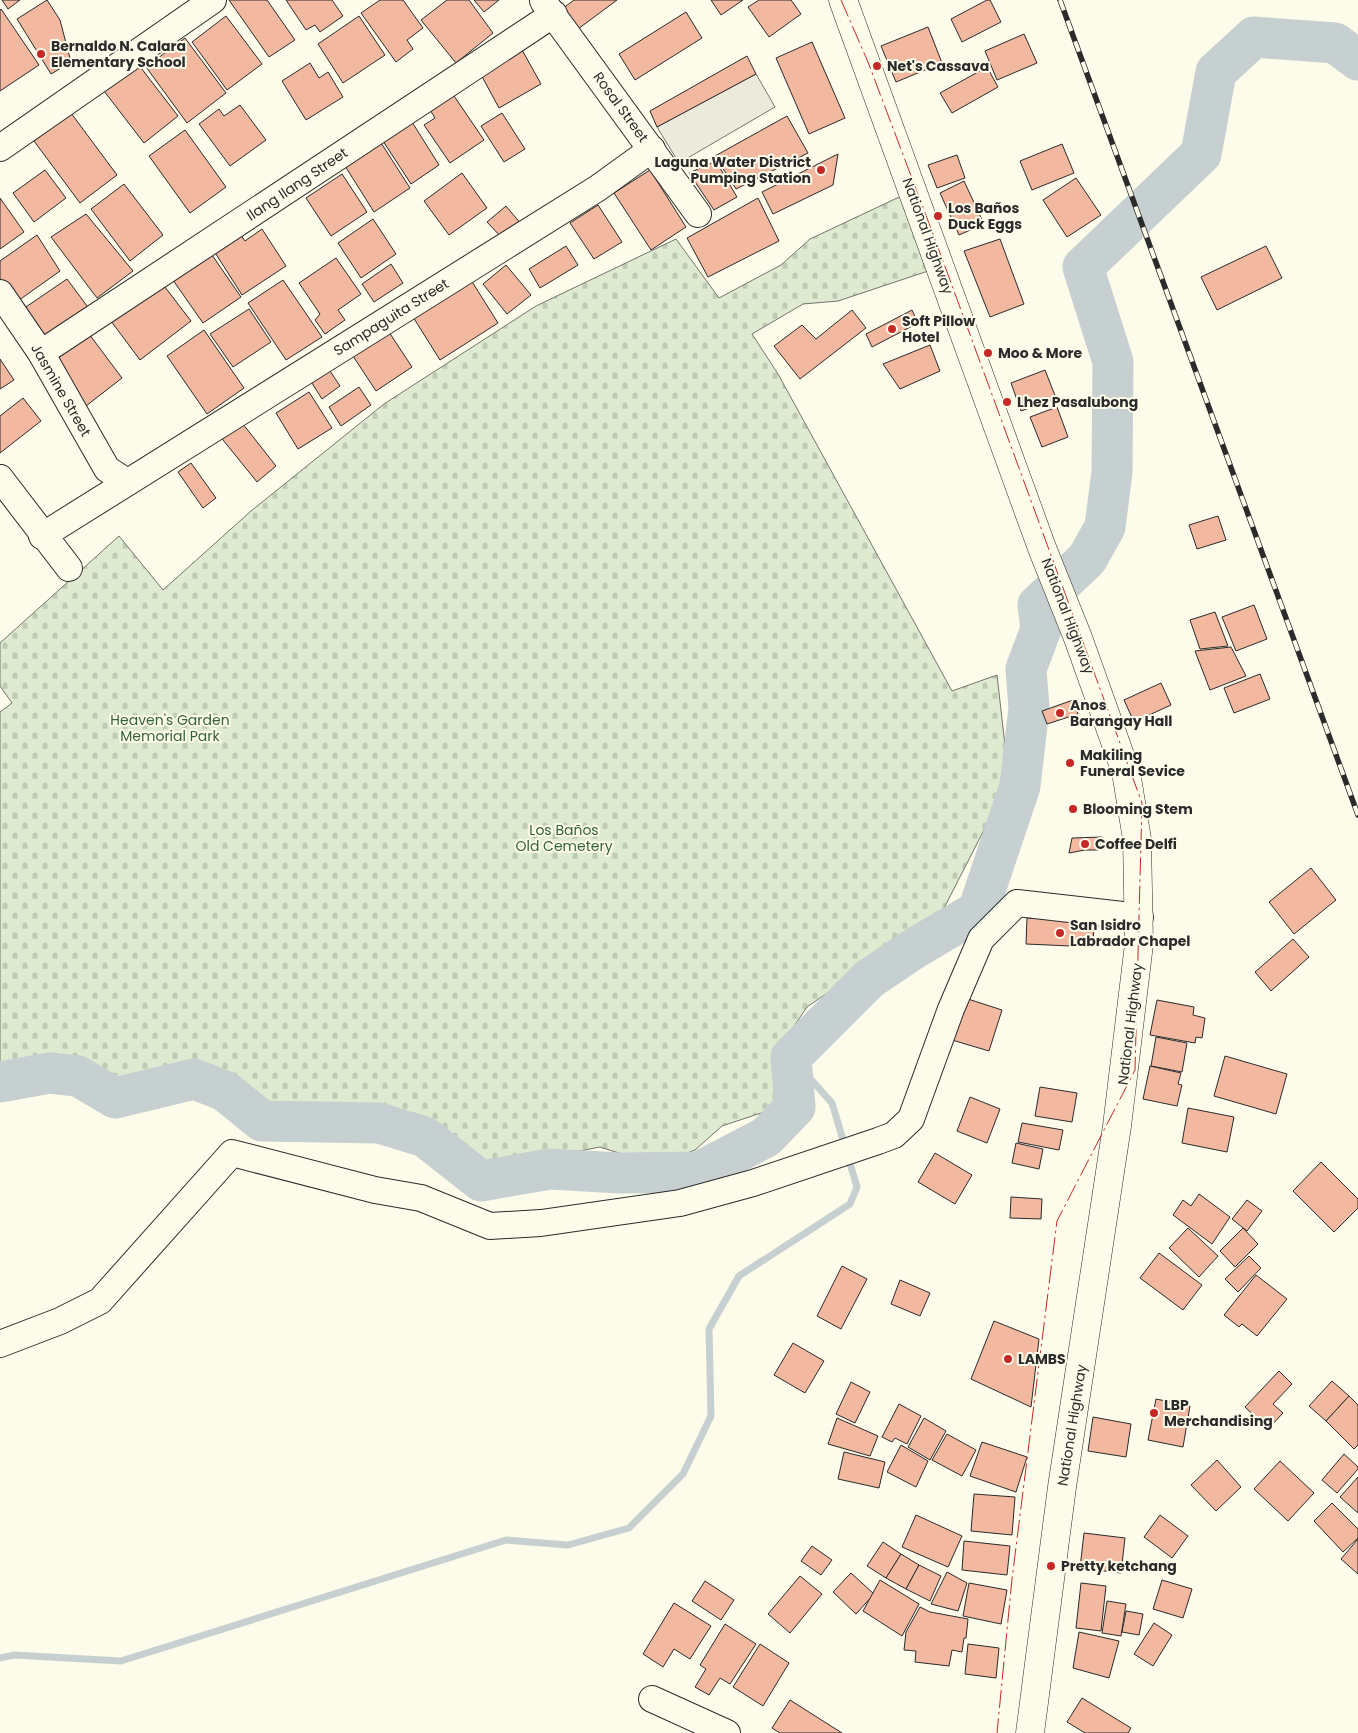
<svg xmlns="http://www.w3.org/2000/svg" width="1358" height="1733" font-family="Poppins,sans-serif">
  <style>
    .cemetery { fill: url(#cemetery-stones); stroke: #74746e }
    .parking { fill: #eceadb; stroke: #74746e }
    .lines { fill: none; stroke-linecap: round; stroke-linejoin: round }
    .stream { stroke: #c7d0d0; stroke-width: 7 }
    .river { stroke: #c7d0d0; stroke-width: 41 }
    .building { fill: #f2b8a0; stroke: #2b2b2b }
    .minor-casing { stroke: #2b2b2b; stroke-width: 28 }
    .major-casing { stroke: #2b2b2b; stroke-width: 29 }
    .minor { stroke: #fdfbea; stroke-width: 26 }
    .major { stroke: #fdfbea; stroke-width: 28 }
    .rail-casing { stroke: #2b2b2b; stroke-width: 5.5 }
    .rail { stroke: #fdfbea; stroke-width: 4; stroke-dasharray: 11; stroke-linecap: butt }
    .power { stroke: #c62828; stroke-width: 1; stroke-dasharray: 18 4 2.5 4; stroke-linecap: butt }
    .poi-dot { fill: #c62828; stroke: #fdfbea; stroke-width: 2 }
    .labels { text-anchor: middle; stroke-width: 4; stroke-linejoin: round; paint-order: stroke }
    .poi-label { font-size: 14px; font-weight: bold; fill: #2b2b2b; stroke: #fdfbea; text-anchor: start }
    .street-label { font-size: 14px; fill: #2b2b2b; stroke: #fdfbea }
    .park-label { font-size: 14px; fill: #34623c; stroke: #fdfbea }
  </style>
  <defs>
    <pattern id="cemetery-stones" width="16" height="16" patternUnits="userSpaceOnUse" patternTransform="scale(1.25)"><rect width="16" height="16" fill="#deebd1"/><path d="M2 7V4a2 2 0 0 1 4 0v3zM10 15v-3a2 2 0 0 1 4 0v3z" fill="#bfcab4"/></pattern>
  </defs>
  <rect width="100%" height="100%" fill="#fdfbea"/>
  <!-- cemetery -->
  <polygon class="cemetery" points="912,191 940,267 838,301 803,304 752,334 778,374 952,691 997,675 1009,781 941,914 807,1007 782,1044 782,1106 722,1126 695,1150 656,1165 600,1147 486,1169 409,1117 266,1111 222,1072 117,1085 55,1060 0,1064 0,712 12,703 0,686 0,643 119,536 163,590 251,511 384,404 536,306 676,239 719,298 781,265 810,239"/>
  <!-- parking -->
  <polygon class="parking" points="756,74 775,107 679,163 657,127"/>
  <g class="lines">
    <!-- stream -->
    <polyline class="stream" points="0,1658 14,1655 121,1661 506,1540 568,1545 629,1528 683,1474 711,1416 709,1329 739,1276 850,1204 857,1187 832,1103 791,1057"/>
    <!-- river -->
    <polyline class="river" points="0,1082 49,1073 78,1076 115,1098 194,1079 225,1091 262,1121 379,1123 425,1137 481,1181 550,1169 620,1173 699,1172 766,1137 795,1107 791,1057 869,979 915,948 978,911 1020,786 1029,708 1026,669 1041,629 1038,605 1087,559 1105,527 1112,472 1113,362 1083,267 1201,154 1216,72 1254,37 1335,43 1358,60"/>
  </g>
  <!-- building -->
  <g class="building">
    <polygon points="2,0 20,0 8,9"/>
    <polygon points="47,0 60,20 71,62 51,74 17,19"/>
    <polygon points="229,0 267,0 295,40 269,57"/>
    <polygon points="286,0 332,0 343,16 320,32 315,25 306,30"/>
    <polygon points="380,0 403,0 423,28 407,40 413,49 396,62 361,13"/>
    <polygon points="447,0 469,0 493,33 456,63 421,20"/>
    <polygon points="474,0 499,0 484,12"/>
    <polygon points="574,0 617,0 578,29 562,9"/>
    <polygon points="711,0 743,0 721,15"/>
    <polygon points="759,0 791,0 801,14 769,37 748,7"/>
    <polygon points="987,0 990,0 1001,22 962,42 951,19"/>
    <polygon points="1,9 39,65 0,91 0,10"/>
    <polygon points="686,12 702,38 635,80 619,54"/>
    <polygon points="226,16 262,64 227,90 192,42"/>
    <polygon points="359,16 385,55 343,83 318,44"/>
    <polygon points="928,27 942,63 896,82 881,46"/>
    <polygon points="1024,34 1037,63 997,80 985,51"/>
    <polygon points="185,38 226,93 187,123 146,67"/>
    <polygon points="812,42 845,118 809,134 776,58"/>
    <polygon points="521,48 541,84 499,108 479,71"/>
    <polygon points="747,56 756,74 657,127 650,111"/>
    <polygon points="310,63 319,78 328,72 343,97 306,120 282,81"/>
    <polygon points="138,64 178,116 144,143 104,91"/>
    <polygon points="987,67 998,87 952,113 940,93"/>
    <polygon points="452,93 484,140 450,163 424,125 435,118 429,108"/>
    <polygon points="240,105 266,140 230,166 199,124 219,109 224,116"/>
    <polygon points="71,113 117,175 80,203 34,141"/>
    <polygon points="502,113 525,149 504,162 481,126"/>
    <polygon points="787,116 808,153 736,189 715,156"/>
    <polygon points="412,122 439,165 411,184 383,141"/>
    <polygon points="185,130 226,187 190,213 149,156"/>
    <polygon points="376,135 410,188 374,212 340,158"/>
    <polygon points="1062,144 1074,173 1032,190 1020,161"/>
    <polygon points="838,154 833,185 773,214 762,192"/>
    <polygon points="957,155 965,178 937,188 928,165"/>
    <polygon points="716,161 737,197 714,210 689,173"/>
    <polygon points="45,170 66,198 34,222 13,193"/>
    <polygon points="650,170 686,227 651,250 614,193"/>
    <polygon points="462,173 487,208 449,235 424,201"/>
    <polygon points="342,174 367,212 331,236 306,198"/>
    <polygon points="1076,178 1101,215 1067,237 1043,200"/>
    <polygon points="964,181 984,224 959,235 940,193"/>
    <polygon points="124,184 163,235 130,261 91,209"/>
    <polygon points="0,198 24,232 0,249"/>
    <polygon points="758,198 779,241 708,277 687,238"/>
    <polygon points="598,205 622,242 594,259 570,223"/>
    <polygon points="506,206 521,224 503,239 487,222"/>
    <polygon points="86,214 133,271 97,298 51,237"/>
    <polygon points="373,219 396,254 361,278 338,243"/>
    <polygon points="262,229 286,266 242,295 214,251 240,234 245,241"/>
    <polygon points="37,235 60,271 15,303 0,281 0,261"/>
    <polygon points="1000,239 1024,304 990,317 964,251"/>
    <polygon points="566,246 578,265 540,288 529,269"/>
    <polygon points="1266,246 1282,278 1217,310 1201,277"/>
    <polygon points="212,255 241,297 203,323 168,273"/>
    <polygon points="336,258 361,294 338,310 345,320 325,334 315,320 320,314 299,283"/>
    <polygon points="391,264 403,283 374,302 362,284"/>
    <polygon points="506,265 531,295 507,314 483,284"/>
    <polygon points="158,278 191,321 140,360 108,317"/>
    <polygon points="67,279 90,310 43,343 23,309"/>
    <polygon points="283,280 322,337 286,360 248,303"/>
    <polygon points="471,280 498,323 440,360 413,317"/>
    <polygon points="249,309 271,342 233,367 210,334"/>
    <polygon points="852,310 866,328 800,379 774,346 802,325 816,339"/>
    <polygon points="912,310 918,323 872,347 866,334"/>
    <polygon points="387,329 412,367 376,391 351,353"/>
    <polygon points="204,330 244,388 207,414 167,356"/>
    <polygon points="89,334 122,378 86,406 53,362"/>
    <polygon points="930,345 940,371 900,389 883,364"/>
    <polygon points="0,359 14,380 0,389"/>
    <polygon points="328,368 340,386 322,399 310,380"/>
    <polygon points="1045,370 1056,398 1021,411 1011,383"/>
    <polygon points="359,387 371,405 341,426 329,407"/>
    <polygon points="309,392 332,428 298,449 276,413"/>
    <polygon points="23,398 41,421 0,453 0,416"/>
    <polygon points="1057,407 1068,437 1042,447 1030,417"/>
    <polygon points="239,419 276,466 257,482 219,435"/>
    <polygon points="191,463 216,498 203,508 178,472"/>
    <polygon points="1218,516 1226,540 1197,549 1189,525"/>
    <polygon points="1254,605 1267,639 1236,651 1222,617"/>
    <polygon points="1215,612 1228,646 1200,649 1190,620"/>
    <polygon points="1231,647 1246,676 1210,690 1195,651"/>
    <polygon points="1260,674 1270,699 1234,713 1224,688"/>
    <polygon points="1161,683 1171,705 1134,722 1124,700"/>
    <polygon points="1073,700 1078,714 1047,724 1042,711"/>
    <polygon points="1102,837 1098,850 1085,850 1069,853 1072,838"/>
    <polygon points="1311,868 1336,900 1294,934 1269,902"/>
    <polygon points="1027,918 1094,921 1093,947 1026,944"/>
    <polygon points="1293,939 1309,957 1271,991 1255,972"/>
    <polygon points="965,998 1002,1010 989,1051 952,1040"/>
    <polygon points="1157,1000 1194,1007 1193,1015 1205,1018 1202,1038 1196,1037 1195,1043 1150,1035"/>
    <polygon points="1156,1037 1187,1043 1182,1072 1151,1066"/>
    <polygon points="1225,1056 1287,1074 1276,1114 1214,1096"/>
    <polygon points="1150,1066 1181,1073 1178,1084 1182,1085 1177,1106 1143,1099"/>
    <polygon points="1040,1087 1077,1093 1072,1122 1035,1116"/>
    <polygon points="970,1097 1000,1109 987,1143 957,1131"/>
    <polygon points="1188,1108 1234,1117 1227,1152 1182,1143"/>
    <polygon points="1022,1123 1063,1130 1059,1150 1018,1142"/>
    <polygon points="1016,1143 1043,1149 1039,1169 1012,1163"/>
    <polygon points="935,1153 972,1175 955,1204 918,1182"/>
    <polygon points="1321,1162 1358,1199 1358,1208 1334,1232 1293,1191"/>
    <polygon points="1199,1194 1230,1217 1212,1244 1173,1215 1183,1200 1191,1206"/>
    <polygon points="1011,1197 1042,1199 1041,1219 1010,1218"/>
    <polygon points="1247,1200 1262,1211 1247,1231 1232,1219"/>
    <polygon points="1188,1228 1218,1256 1199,1277 1169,1248"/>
    <polygon points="1243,1228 1258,1244 1235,1267 1220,1251"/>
    <polygon points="1159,1253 1202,1285 1183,1310 1140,1278"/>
    <polygon points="1249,1256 1261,1268 1238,1292 1225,1279"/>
    <polygon points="842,1266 867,1279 841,1329 817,1316"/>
    <polygon points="1256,1275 1287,1299 1257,1336 1242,1324 1239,1327 1224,1315"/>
    <polygon points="900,1280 930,1293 920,1316 891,1304"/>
    <polygon points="994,1321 1039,1339 1031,1407 971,1379"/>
    <polygon points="793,1343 824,1361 805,1393 774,1375"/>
    <polygon points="1279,1371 1292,1384 1273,1404 1283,1413 1268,1429 1245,1407"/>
    <polygon points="1332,1381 1349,1396 1326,1421 1309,1406"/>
    <polygon points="851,1382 870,1392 855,1423 836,1414"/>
    <polygon points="1349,1396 1358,1405 1358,1445 1354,1449 1326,1421"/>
    <polygon points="1156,1399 1190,1406 1183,1447 1148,1440"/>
    <polygon points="899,1404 921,1416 907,1444 895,1438 892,1442 882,1437"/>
    <polygon points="1093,1417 1131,1424 1126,1457 1088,1451"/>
    <polygon points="837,1418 878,1436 870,1456 828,1444"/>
    <polygon points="924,1418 946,1431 930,1460 908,1447"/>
    <polygon points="947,1434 976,1450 962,1476 932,1460"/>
    <polygon points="982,1442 1027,1457 1016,1492 970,1476"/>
    <polygon points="901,1445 928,1461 916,1487 887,1472"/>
    <polygon points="844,1452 885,1462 879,1488 838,1479"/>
    <polygon points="1344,1454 1358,1467 1358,1469 1337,1493 1322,1480"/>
    <polygon points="1217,1460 1241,1487 1216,1511 1191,1485"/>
    <polygon points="1280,1461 1314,1493 1288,1521 1254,1489"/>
    <polygon points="1358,1477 1358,1513 1340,1497"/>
    <polygon points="974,1494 1015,1497 1012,1535 971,1531"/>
    <polygon points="1332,1503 1358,1529 1358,1538 1343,1552 1314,1521"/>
    <polygon points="916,1515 962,1536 948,1567 902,1547"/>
    <polygon points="1160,1515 1188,1536 1172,1558 1144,1537"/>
    <polygon points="1084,1533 1125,1538 1121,1573 1080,1568"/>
    <polygon points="1358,1539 1358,1574 1341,1559"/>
    <polygon points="964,1541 1010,1546 1007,1575 962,1570"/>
    <polygon points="883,1542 901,1554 886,1578 867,1566"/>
    <polygon points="812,1546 832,1560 821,1575 801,1561"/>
    <polygon points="901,1554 919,1565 906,1589 886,1578"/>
    <polygon points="919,1565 941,1576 930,1601 906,1589"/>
    <polygon points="947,1572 967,1583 958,1611 931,1604"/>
    <polygon points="851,1573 874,1594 856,1614 833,1592"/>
    <polygon points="800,1576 822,1594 790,1633 768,1614"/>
    <polygon points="880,1580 919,1604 902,1636 863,1611"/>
    <polygon points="1162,1580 1192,1589 1183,1618 1153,1609"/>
    <polygon points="705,1581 734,1600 721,1620 692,1601"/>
    <polygon points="969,1583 1007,1590 1001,1624 963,1616"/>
    <polygon points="1081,1583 1106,1586 1101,1631 1076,1628"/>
    <polygon points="1107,1601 1126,1604 1121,1636 1102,1633"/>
    <polygon points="674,1603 711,1626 690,1659 674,1649 663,1667 643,1654"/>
    <polygon points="920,1607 930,1612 968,1619 966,1638 964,1638 962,1652 952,1650 949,1666 915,1662 916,1651 904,1650 906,1632"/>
    <polygon points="1126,1611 1143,1614 1139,1635 1122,1632"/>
    <polygon points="1154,1623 1172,1635 1153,1666 1134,1654"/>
    <polygon points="725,1624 756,1644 730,1684 720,1678 709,1695 695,1687 706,1669 700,1665"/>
    <polygon points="1079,1632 1119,1641 1109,1678 1073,1668"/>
    <polygon points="760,1644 789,1663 763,1706 733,1687"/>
    <polygon points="968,1644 999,1648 996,1678 965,1674"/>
    <polygon points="1082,1698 1131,1728 1128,1733 1085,1733 1067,1722"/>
    <polygon points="790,1700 842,1733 780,1733 772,1728"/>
  </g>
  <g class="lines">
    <!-- minor casing -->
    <g class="minor-casing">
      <g id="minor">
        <polyline points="543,1 698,214"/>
        <polyline points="0,148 213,0"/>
        <polyline points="0,293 41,353 107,469 127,482"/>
        <polyline points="41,353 554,14"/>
        <polyline points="0,478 69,568"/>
        <polyline points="42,536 598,188 652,149"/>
        <polyline points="0,1344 60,1321 100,1301 232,1153 375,1190 421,1198 490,1226 541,1223 680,1203 753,1183 878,1141 894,1135 911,1119 951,1009 981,939 1017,903 1140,917"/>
        <polyline points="652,1699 727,1733"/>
      </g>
    </g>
    <!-- major casing -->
    <g class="major-casing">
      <polyline id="major" points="843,0 1042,548 1078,638 1126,772 1137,839 1139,944 1117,1126 1062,1487 1030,1733"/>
    </g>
    <!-- minor -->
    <use href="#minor" class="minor"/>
    <!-- major -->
    <use href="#major" class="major"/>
    <!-- rail casing -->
    <g class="rail-casing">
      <polyline id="rail" points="1060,0 1358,815"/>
    </g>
    <!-- rail -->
    <use href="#rail" class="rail"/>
    <!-- power -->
    <polyline class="power" points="841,0 868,62 936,242 1142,803 1135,1070 1057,1221 1012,1579 997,1733"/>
  </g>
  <!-- markers -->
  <g class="poi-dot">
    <circle cx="41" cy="54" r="5"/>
    <circle cx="877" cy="66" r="5"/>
    <circle cx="821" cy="170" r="5"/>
    <circle cx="938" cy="216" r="5"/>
    <circle cx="892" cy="329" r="5"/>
    <circle cx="988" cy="353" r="5"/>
    <circle cx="1007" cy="402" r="5"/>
    <circle cx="1060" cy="713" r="5"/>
    <circle cx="1070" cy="763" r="5"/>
    <circle cx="1073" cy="809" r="5"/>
    <circle cx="1085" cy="844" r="5"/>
    <circle cx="1060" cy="933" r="5"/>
    <circle cx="1008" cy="1359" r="5"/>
    <circle cx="1154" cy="1413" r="5"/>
    <circle cx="1051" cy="1566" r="5"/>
  </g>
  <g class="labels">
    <!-- poi labels -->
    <g class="poi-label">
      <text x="51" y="51">Bernaldo N. Calara<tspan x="51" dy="16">Elementary School</tspan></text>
      <text x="887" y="71">Net's Cassava</text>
      <text x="811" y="167" text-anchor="end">Laguna Water District<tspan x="811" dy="16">Pumping Station</tspan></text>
      <text x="948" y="213">Los Baños<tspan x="948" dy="16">Duck Eggs</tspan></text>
      <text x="902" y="326">Soft Pillow<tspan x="902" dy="16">Hotel</tspan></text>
      <text x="998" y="358">Moo &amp; More</text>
      <text x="1017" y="407">Lhez Pasalubong</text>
      <text x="1070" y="710">Anos<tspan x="1070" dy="16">Barangay Hall</tspan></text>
      <text x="1080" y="760">Makiling<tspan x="1080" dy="16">Funeral Sevice</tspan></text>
      <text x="1083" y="814">Blooming Stem</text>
      <text x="1095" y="849">Coffee Delfi</text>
      <text x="1070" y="930">San Isidro<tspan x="1070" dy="16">Labrador Chapel</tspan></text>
      <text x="1018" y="1364">LAMBS</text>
      <text x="1164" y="1410">LBP<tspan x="1164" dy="16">Merchandising</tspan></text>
      <text x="1061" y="1571">Pretty ketchang</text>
    </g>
    <!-- street labels -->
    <g class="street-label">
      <text transform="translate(621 107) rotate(54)" y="5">Rosal Street</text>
      <text transform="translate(297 184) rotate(-34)" y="5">Ilang Ilang Street</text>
      <text transform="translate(928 236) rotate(70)" y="5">National Highway</text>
      <text transform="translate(391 317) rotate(-32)" y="5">Sampaguita Street</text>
      <text transform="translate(61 390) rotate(60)" y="5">Jasmine Street</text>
      <text transform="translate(1068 616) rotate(69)" y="5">National Highway</text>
      <text transform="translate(1130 1024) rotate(-83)" y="5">National Highway</text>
      <text transform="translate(1072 1425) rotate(-81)" y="5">National Highway</text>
    </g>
    <!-- park labels -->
    <g class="park-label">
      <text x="170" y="725">Heaven's Garden<tspan x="170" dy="16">Memorial Park</tspan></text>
      <text x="564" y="835">Los Baños<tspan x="564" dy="16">Old Cemetery</tspan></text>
    </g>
  </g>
</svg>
